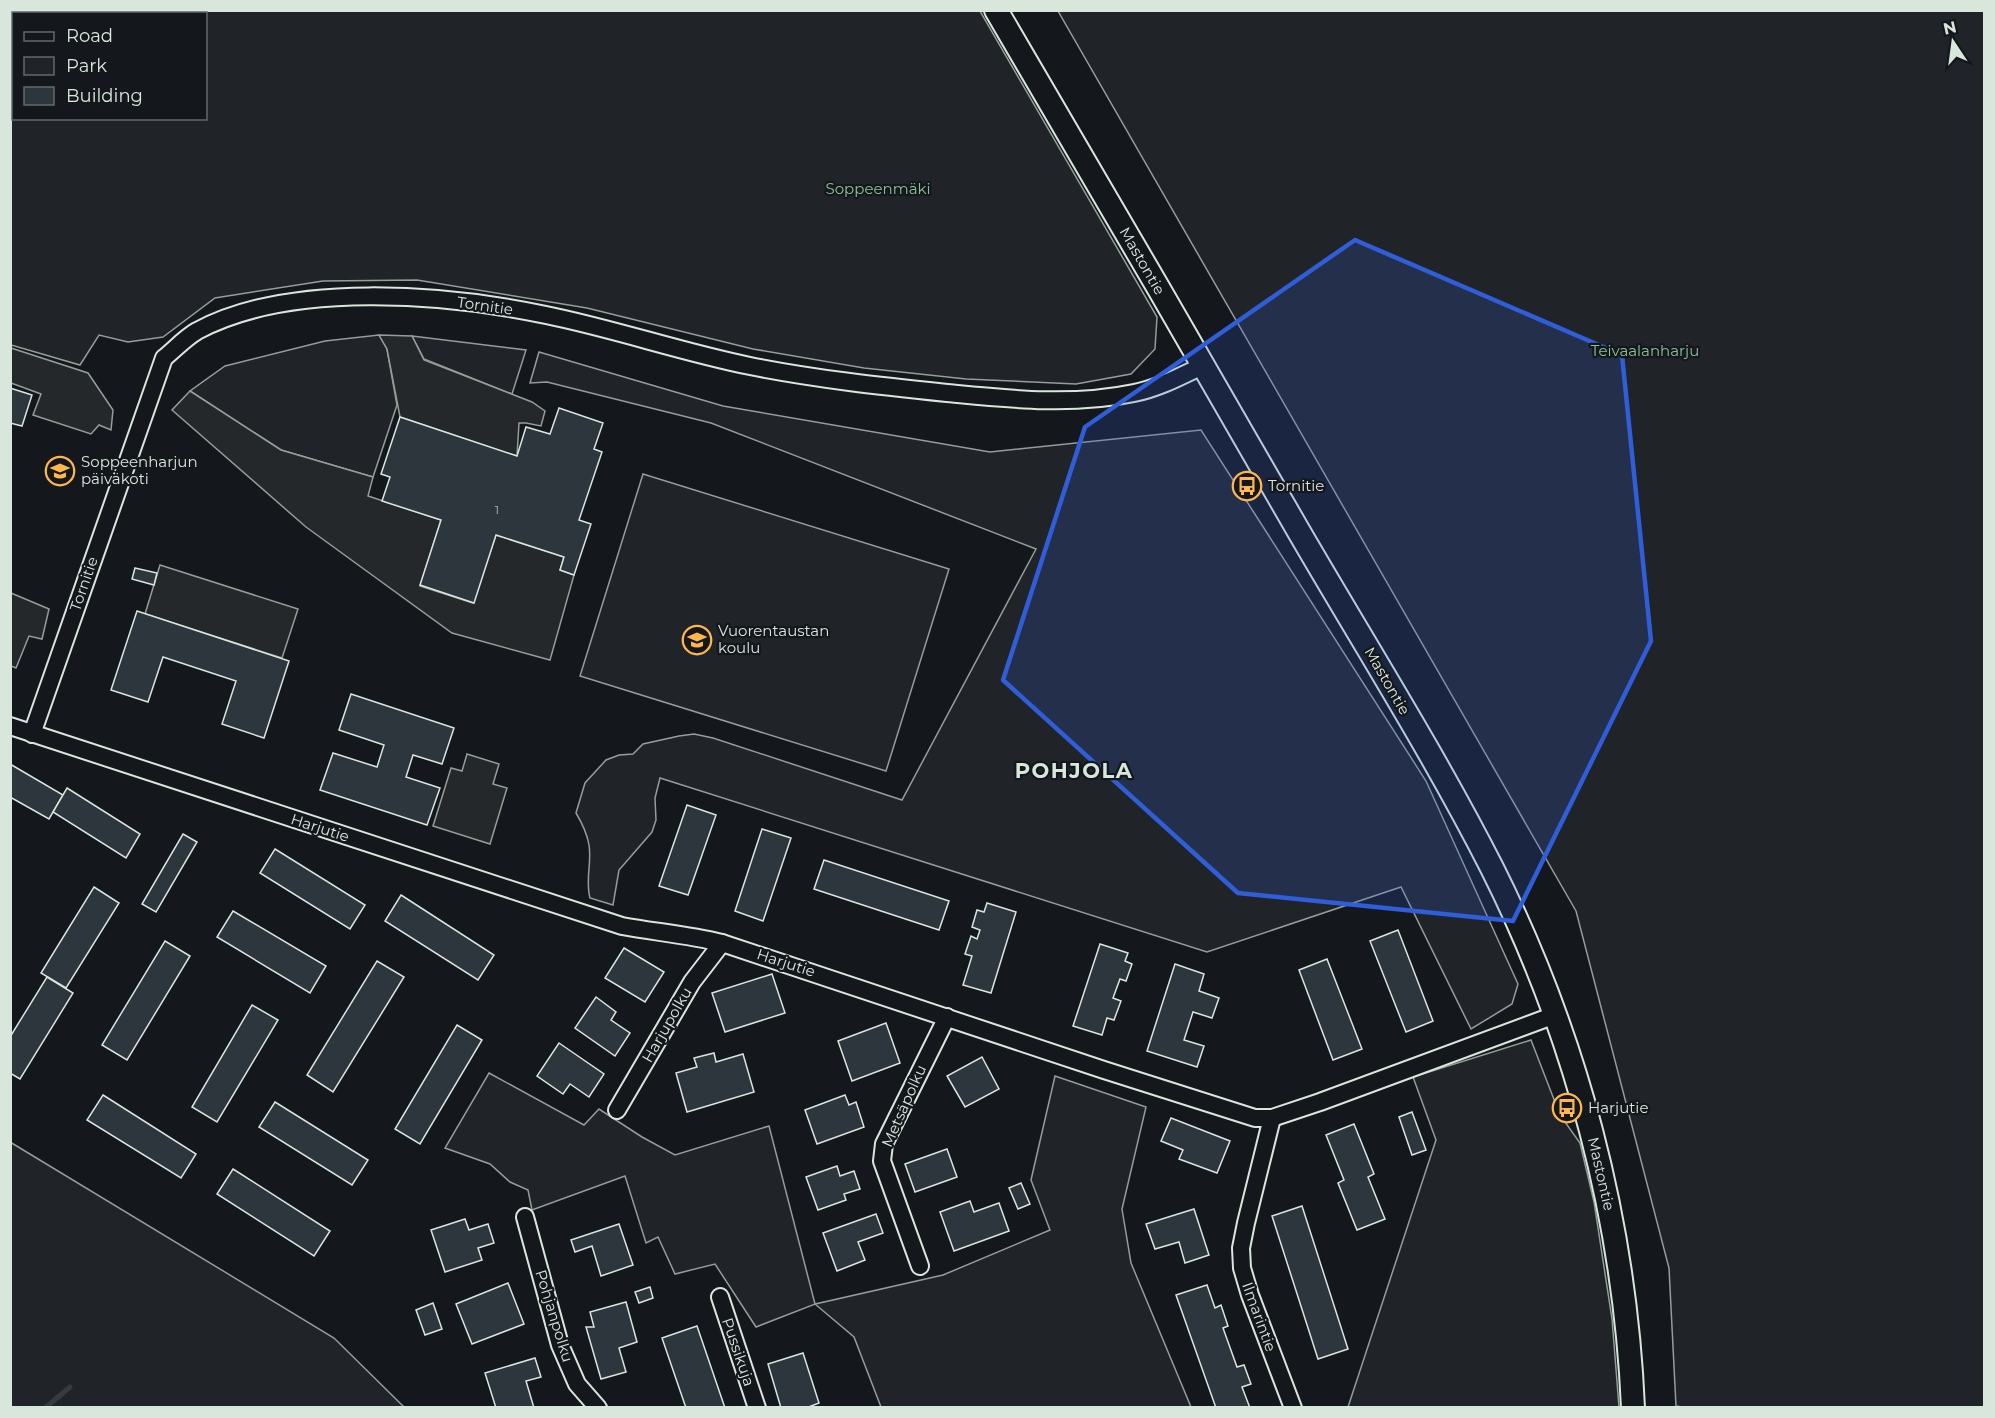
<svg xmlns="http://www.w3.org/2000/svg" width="1995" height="1418" font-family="Montserrat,sans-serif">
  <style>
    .green { fill: #202428; stroke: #939e99; stroke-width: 1.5; fill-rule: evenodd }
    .parking { fill: #24282b; stroke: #939e99; stroke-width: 1.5 }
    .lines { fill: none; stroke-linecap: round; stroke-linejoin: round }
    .stream { stroke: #363b3e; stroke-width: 5 }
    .building { fill: #2c363c; stroke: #d8e6dc; stroke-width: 1.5 }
    .minor-casing { stroke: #d8e6dc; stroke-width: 20 }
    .secondary-casing { stroke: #d8e6dc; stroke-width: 26 }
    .minor { stroke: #14181c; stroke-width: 16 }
    .secondary { stroke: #14181c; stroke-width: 22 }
    .marked { fill: #305dd8; fill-opacity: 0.2; stroke: #305dd8; stroke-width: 4.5; stroke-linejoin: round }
    .labels { text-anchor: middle; stroke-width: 4.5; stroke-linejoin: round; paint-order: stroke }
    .number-label { font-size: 12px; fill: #adbab4 }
    .park-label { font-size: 15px; fill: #8ac095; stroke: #14181c }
    .street-label { font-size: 15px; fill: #d8e6dc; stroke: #14181c }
    .poi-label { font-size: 15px; fill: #d8e6dc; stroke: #14181c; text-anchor: start }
    .district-label { font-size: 21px; font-weight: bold; letter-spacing: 1.5px; fill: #d8e6dc; stroke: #14181c }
  </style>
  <rect width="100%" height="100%" fill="#14181c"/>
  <!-- green -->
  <g class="green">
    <path d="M 10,11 L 980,11 L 1157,317 L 1155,349 L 1131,374 L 1076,384 L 966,379 L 864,368 L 753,349 L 587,308 L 417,280 L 323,281 L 215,298 L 163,337 L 128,342 L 99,335 L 80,365 L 11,345 ZM 14,14 L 206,14 L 206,118 L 14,118 Z"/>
    <polygon points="1058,11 1984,11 1984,1407 1688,1408 1676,1406 1669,1268 1576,911"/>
    <polygon points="379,335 387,349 397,405 373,477 281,450 190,391 225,366 325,341"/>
    <polygon points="412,336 526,350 512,394 424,359"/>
    <path d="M 539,352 L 723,406 L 990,452 L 1201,430 L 1426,781 L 1518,984 L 1512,1004 L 1471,1029 L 1401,887 L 1207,952 L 660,778 L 655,798 L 656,820 L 652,832 L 619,870 L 613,905 L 590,898 C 585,880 592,863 589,845 C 587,833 582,823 576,813 L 585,783 L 606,760 L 619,755 L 633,754 L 643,744 L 679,736 L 694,734 L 713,738 L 902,800 L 1036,549 L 711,423 L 547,382 L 530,383 Z"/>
    <polygon points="643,474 949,569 886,771 580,676"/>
    <polygon points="1531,1040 1560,1115 1580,1143 1594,1202 1612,1319 1619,1407 1348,1407 1436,1140 1413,1077"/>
    <polygon points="489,1073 584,1125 599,1109 642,1137 675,1155 769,1126 815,1304 943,1275 1050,1230 1031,1180 1055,1076 1146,1107 1122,1209 1131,1263 1191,1407 881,1407 854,1337 815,1304 756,1327 715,1264 675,1274 658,1237 646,1243 625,1176 532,1210 528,1190 510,1182 490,1164 445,1148"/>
    <polygon points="10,1142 334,1338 404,1407 11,1407"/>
  </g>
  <!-- parking -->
  <g class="parking">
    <polygon points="379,335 412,336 424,360 532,402 545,411 541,426 526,423 519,423 517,456 400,417 387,349"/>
    <polygon points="11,348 88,373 113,410 111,430 99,425 91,434 33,415 41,394 11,383"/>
    <polygon points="190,391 281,450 373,477 368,496 441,520 420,586 473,603 496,535 564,557 560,570 574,575 550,660 452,633 306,527 172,410"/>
    <polygon points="160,565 298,609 282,658 145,614"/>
    <polygon points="11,593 49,609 42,639 29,636 16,668 11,666"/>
    <polygon points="467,754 499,764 493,784 507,788 490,844 433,826 451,768 462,771"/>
  </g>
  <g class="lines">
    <!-- stream -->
    <polyline class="stream" points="45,1408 70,1387"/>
  </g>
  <!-- building -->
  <g class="building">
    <polygon points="10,388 32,395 22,426 10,423"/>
    <polygon points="559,408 603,423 594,449 602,452 579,520 591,524 574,575 560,570 564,557 496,535 474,603 420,585 441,520 382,501 390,477 381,474 400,417 517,456 526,427 550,434"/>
    <polygon points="135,568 157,573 154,585 132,579"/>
    <polygon points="137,611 289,661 264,738 222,724 236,681 163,657 148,702 111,690"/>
    <polygon points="351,694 454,728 442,764 413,755 406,777 440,788 427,825 320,790 333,753 377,767 384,745 339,730"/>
    <polygon points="10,764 63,795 49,819 10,797"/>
    <polygon points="67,788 140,834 126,858 53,812"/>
    <polygon points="687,805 716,815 688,895 659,886"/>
    <polygon points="762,829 791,838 763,921 735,911"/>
    <polygon points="183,834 197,842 156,912 142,904"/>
    <polygon points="275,849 365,905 350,929 260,873"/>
    <polygon points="824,860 949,901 939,930 814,889"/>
    <polygon points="94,887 119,903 66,988 41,973"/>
    <polygon points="401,895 494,955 478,980 385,921"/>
    <polygon points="987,903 1016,912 991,993 963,985 972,956 965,954 971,936 977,939 980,930 972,927 977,910 984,912"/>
    <polygon points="233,911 326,966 310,993 217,937"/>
    <polygon points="1398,930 1433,1021 1406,1032 1370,941"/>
    <polygon points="165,941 190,956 127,1060 102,1045"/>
    <polygon points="1100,944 1128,953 1125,961 1132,964 1126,981 1120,979 1113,998 1121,1001 1114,1020 1107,1018 1102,1035 1073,1026"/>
    <polygon points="624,948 664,972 645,1002 605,978"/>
    <polygon points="1327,959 1362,1049 1333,1060 1299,970"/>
    <polygon points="377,961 404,977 333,1092 307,1075"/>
    <polygon points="1175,964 1204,974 1199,991 1219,998 1212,1018 1193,1012 1184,1040 1204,1046 1197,1067 1147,1051"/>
    <polygon points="772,974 785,1013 725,1032 712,993"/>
    <polygon points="47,977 73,993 20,1079 10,1073 10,1037"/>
    <polygon points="596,997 616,1012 611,1020 630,1033 615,1056 575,1028"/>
    <polygon points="252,1005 278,1020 217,1122 192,1107"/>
    <polygon points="886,1023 900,1063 852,1081 838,1041"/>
    <polygon points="457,1025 482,1040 420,1144 395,1129"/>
    <polygon points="559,1043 604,1074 589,1097 570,1084 563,1094 537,1076"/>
    <polygon points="714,1053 716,1062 743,1054 754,1092 687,1112 676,1073 697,1067 694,1058"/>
    <polygon points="982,1057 999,1089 965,1107 947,1076"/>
    <polygon points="103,1095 196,1154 181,1178 87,1120"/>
    <polygon points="845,1095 849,1105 856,1102 864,1127 817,1144 805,1110"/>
    <polygon points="275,1102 368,1160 352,1185 259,1127"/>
    <polygon points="1412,1112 1426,1150 1412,1155 1399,1117"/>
    <polygon points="1171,1118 1230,1141 1217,1173 1179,1159 1183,1150 1161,1141"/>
    <polygon points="1354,1124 1374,1174 1368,1177 1385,1219 1357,1230 1338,1183 1344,1180 1326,1135"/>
    <polygon points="947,1149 957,1177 915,1192 905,1164"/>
    <polygon points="837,1166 840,1176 854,1171 860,1189 844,1194 846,1200 818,1210 806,1177"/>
    <polygon points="233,1169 330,1231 314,1256 217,1194"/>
    <polygon points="1021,1183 1030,1204 1018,1209 1009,1188"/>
    <polygon points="970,1201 974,1212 999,1203 1009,1231 954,1251 940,1212"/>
    <polygon points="1302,1206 1348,1349 1318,1359 1272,1216"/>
    <polygon points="1194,1209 1209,1255 1185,1263 1179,1242 1155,1249 1146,1224"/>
    <polygon points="876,1214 883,1233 858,1242 865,1260 837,1271 823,1233"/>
    <polygon points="465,1219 469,1230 488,1224 494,1243 478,1248 482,1260 445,1272 431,1230"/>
    <polygon points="619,1224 633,1265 601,1276 592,1246 575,1252 571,1240"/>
    <polygon points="508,1283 524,1324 472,1344 456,1304"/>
    <polygon points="1207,1285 1215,1308 1221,1305 1228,1326 1223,1328 1237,1367 1244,1365 1251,1384 1242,1387 1250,1408 1216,1408 1176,1295"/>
    <polygon points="650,1287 653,1298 639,1303 635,1292"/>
    <polygon points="626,1302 637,1342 619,1348 626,1372 601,1379 586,1327 594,1327 590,1312"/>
    <polygon points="433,1303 442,1329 425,1335 416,1310"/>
    <polygon points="697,1326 725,1408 686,1408 662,1338"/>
    <polygon points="803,1353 819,1403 806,1408 781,1408 768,1364"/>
    <polygon points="535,1358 541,1377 526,1381 534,1408 496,1408 485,1373"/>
  </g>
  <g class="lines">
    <!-- minor casing -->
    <g class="minor-casing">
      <g id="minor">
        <path d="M 10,726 L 622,926 C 655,932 689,935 722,943 L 1104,1070 L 1255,1118 L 1272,1118 L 1320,1102 L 1555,1015"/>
        <path d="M 32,734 L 164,358 C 175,349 185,338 197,331 C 290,281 446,294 546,315 C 615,329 681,352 750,366 C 815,379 880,386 947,393 C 1009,399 1072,406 1134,393 C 1159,388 1181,376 1204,365"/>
        <polyline points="617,1110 692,982 722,943"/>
        <polyline points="1272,1118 1246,1223 1241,1248 1242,1268 1250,1295 1293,1408"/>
        <polyline points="525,1217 560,1345 577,1384 598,1408"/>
        <polyline points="920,1266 882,1161 884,1144 947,1017"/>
        <polyline points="720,1297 757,1408"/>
      </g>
    </g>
    <!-- secondary casing -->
    <g class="secondary-casing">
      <path id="secondary" d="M 996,10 C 1098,183 1198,356 1298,530 C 1363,642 1433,752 1492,868 C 1576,1035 1625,1221 1633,1408"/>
    </g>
    <!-- minor -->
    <use href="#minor" class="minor"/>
    <!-- secondary -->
    <use href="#secondary" class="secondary"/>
  </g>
  <!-- marked area -->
  <path class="marked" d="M 1355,240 L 1622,355 L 1651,641 L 1513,921 L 1238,893 L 1003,680 L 1085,427 Z"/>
  <!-- icons -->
  <defs>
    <g id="school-ring" transform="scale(1.5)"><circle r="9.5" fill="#14181c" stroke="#ffb74d" stroke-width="1.5"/><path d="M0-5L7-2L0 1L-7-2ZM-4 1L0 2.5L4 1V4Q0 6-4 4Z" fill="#ffb74d"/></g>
    <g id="bus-ring" transform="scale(1.5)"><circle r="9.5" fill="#14181c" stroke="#ffb74d" stroke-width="1.5"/><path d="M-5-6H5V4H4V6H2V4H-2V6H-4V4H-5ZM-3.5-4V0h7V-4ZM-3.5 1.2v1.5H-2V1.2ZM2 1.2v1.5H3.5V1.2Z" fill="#ffb74d"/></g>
  </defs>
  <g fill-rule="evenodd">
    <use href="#school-ring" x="60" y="471"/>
    <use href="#bus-ring" x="1247" y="486"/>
    <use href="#school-ring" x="697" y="640"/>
    <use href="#bus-ring" x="1567" y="1108"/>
  </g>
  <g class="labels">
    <!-- number labels -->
    <g class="number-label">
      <text x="497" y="514">1</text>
    </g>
    <!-- park labels -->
    <g class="park-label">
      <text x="878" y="194">Soppeenmäki</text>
      <text x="1645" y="356">Teivaalanharju</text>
    </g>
    <!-- street labels -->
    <g class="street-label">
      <text transform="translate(1142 261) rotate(60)" y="5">Mastontie</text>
      <text transform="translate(485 306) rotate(8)" y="5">Tornitie</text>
      <text transform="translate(84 584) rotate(-71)" y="5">Tornitie</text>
      <text transform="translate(1387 681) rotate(60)" y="5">Mastontie</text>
      <text transform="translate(320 828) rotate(18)" y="5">Harjutie</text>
      <text transform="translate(786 963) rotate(18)" y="5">Harjutie</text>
      <text transform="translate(667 1025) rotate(-60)" y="5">Harjupolku</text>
      <text transform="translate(904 1106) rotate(-66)" y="5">Metsäpolku</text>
      <text transform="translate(1601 1174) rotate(77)" y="5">Mastontie</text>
      <text transform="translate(554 1316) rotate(73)" y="5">Pohjanpolku</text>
      <text transform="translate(1259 1317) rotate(70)" y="5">Ilmarintie</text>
      <text transform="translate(738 1352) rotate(71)" y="5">Pussikuja</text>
    </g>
    <!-- poi labels -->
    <g class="poi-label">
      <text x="81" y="467">Soppeenharjun<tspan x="81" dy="17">päiväkoti</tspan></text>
      <text x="1268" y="491">Tornitie</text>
      <text x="718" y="636">Vuorentaustan<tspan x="718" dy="17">koulu</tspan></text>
      <text x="1588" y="1113">Harjutie</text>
    </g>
    <!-- district labels -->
    <g class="district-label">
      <text x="1074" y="778">POHJOLA</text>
    </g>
  </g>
  <!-- border -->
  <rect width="1995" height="1418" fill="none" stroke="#d8e6dc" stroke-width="24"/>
  <!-- legend -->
  <rect x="12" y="12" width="195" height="108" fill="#14181c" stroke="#626a69" stroke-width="1.5"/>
  <rect x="24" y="32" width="30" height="9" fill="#14181c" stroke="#626a69" stroke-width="1.5"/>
  <text x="66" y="42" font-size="18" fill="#d8e6dc">Road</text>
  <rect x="24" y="57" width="30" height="18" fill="#202428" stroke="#626a69" stroke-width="1.5"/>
  <text x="66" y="72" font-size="18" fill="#d8e6dc">Park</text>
  <rect x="24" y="87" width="30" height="18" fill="#2c363c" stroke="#626a69" stroke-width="1.5"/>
  <text x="66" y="102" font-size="18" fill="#d8e6dc">Building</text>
  <!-- north arrow -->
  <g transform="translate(1953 42) rotate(347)" stroke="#14181c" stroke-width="4.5" paint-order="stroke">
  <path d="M0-4.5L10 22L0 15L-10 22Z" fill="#d8e6dc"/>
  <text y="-9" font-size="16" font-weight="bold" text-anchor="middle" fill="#d8e6dc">N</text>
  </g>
</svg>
